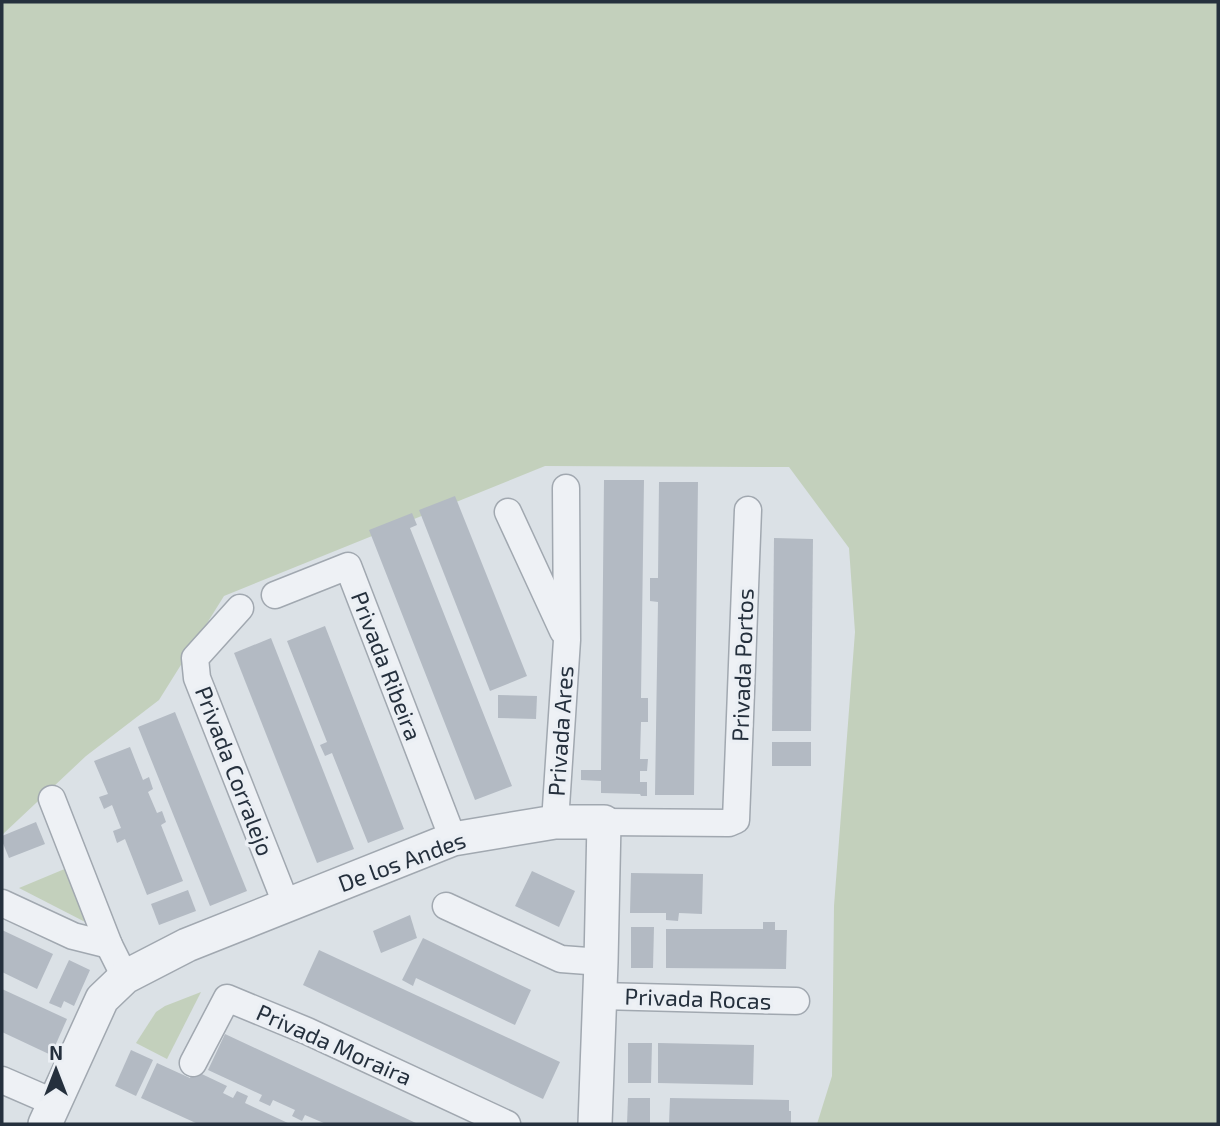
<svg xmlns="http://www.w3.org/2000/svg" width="1220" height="1126" font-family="'Exo 2',sans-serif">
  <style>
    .green { fill: #c3d0bc }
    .building { fill: #b3bac3 }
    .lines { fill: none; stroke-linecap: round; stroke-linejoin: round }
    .minor-casing { stroke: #a1a8b0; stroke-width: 29 }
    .tertiary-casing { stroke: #a1a8b0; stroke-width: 36 }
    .minor { stroke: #eef1f5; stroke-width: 26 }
    .tertiary { stroke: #eef1f5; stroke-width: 33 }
    .labels { text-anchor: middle; stroke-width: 7; stroke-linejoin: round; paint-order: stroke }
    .street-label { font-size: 23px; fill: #25303d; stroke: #ebeff4 }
  </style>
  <rect width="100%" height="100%" fill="#dbe1e6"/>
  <!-- green -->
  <g class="green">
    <polygon points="2,2 1218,2 1218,1124 817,1124 832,1076 834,906 855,632 849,548 789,467 545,466 224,596 159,700 86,756 2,835"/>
    <polygon points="67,868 91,925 19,888"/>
    <polygon points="201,992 167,1059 136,1043 156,1012 165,1006"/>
  </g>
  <!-- building -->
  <g class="building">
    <polygon points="604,480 644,480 641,698 648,698 648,722 641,722 640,759 648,759 647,771 640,771 640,782 647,782 647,796 641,796 640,794 601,793 601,781 581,780 581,770 601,770"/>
    <polygon points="659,482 698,482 694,795 655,795 658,602 650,601 650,578 658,578"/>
    <polygon points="455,496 527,676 490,691 419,510"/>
    <polygon points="412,513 417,525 410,528 512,786 475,800 369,530"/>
    <polygon points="774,538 813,539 811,731 772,731"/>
    <polygon points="325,626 404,829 368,843 332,753 325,756 320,745 327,742 287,641"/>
    <polygon points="271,638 354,849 317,863 234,653"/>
    <polygon points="498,695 537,696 536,719 498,718"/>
    <polygon points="175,712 247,891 210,906 138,727"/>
    <rect x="772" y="742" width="39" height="24"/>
    <polygon points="130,747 143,780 149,777 153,789 148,792 157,813 162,811 166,822 161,825 183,881 147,895 125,839 117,843 113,831 121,828 112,805 104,809 99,797 108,794 94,761"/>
    <polygon points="36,822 45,844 9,858 2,841 2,836"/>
    <polygon points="532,871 575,891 559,927 515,906"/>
    <polygon points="631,873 703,874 702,914 679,913 678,921 666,920 666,913 630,913"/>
    <polygon points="188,890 196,911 159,925 151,904"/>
    <polygon points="410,915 417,938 381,953 373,931"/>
    <polygon points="763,922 775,922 775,930 787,930 786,969 666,968 666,929 763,929"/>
    <polygon points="631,927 654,927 653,968 631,968"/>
    <polygon points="2,930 53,954 37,989 2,972"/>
    <polygon points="423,938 531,990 515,1025 416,978 413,986 402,980"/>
    <polygon points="319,950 560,1062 543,1099 303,985"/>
    <polygon points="69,960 90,970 74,1006 64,1001 61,1008 49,1003"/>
    <polygon points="2,989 67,1019 51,1055 2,1032"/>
    <polygon points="225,1034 388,1110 418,1124 326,1124 305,1115 302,1121 292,1116 295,1110 273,1100 270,1106 259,1101 262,1095 208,1070"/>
    <polygon points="628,1043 652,1043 651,1083 628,1083"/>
    <polygon points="658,1043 754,1045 753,1085 658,1083"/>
    <polygon points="131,1050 153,1060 136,1096 115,1086"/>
    <polygon points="157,1063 190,1078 193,1070 206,1076 227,1086 223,1093 233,1098 237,1091 248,1096 245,1103 290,1124 198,1124 141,1098"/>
    <polygon points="628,1098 650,1098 650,1124 627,1124"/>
    <polygon points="670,1098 789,1100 789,1111 791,1111 791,1124 669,1124"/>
  </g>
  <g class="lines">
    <!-- minor casing -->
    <g class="minor-casing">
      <g id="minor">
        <polyline points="508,512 563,631"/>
        <polyline points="275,595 348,566 453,839"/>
        <polyline points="240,608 195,658 197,678 287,906"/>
        <polyline points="52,799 109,945 125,977"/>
        <polyline points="555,822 567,640 566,488"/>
        <polyline points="604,822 729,823 736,820 748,510"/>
        <polyline points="2,903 73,936 109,945"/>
        <polyline points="446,906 561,959 601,962"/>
        <polyline points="600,996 796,1001"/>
        <polyline points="193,1063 227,998 307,1031 507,1124"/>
        <polyline points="2,1080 55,1103"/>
      </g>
    </g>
    <!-- tertiary casing -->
    <g class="tertiary-casing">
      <polyline id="tertiary" points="45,1124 102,999 125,977 187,945 453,839 555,822 604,822 601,962 595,1124"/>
    </g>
    <!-- minor -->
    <use href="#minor" class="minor"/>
    <!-- tertiary -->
    <use href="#tertiary" class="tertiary"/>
  </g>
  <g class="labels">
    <!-- street labels -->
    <g class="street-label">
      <text transform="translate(743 665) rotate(-88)" y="8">Privada Portos</text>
      <text transform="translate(386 666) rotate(69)" y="8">Privada Ribeira</text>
      <text transform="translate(561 731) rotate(-86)" y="8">Privada Ares</text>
      <text transform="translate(234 771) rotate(69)" y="8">Privada Corralejo</text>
      <text transform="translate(402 862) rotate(-20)" y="8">De los Andes</text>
      <text transform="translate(698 999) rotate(2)" y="8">Privada Rocas</text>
      <text transform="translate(334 1045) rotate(24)" y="8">Privada Moraira</text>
    </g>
  </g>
  <!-- border -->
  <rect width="1220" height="1126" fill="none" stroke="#25303d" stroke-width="7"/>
  <!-- north arrow -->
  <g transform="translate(56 1070)" stroke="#ebeff4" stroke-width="5" paint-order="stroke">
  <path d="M0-5L12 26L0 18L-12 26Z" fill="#25303d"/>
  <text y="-10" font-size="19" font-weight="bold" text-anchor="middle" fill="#25303d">N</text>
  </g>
</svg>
